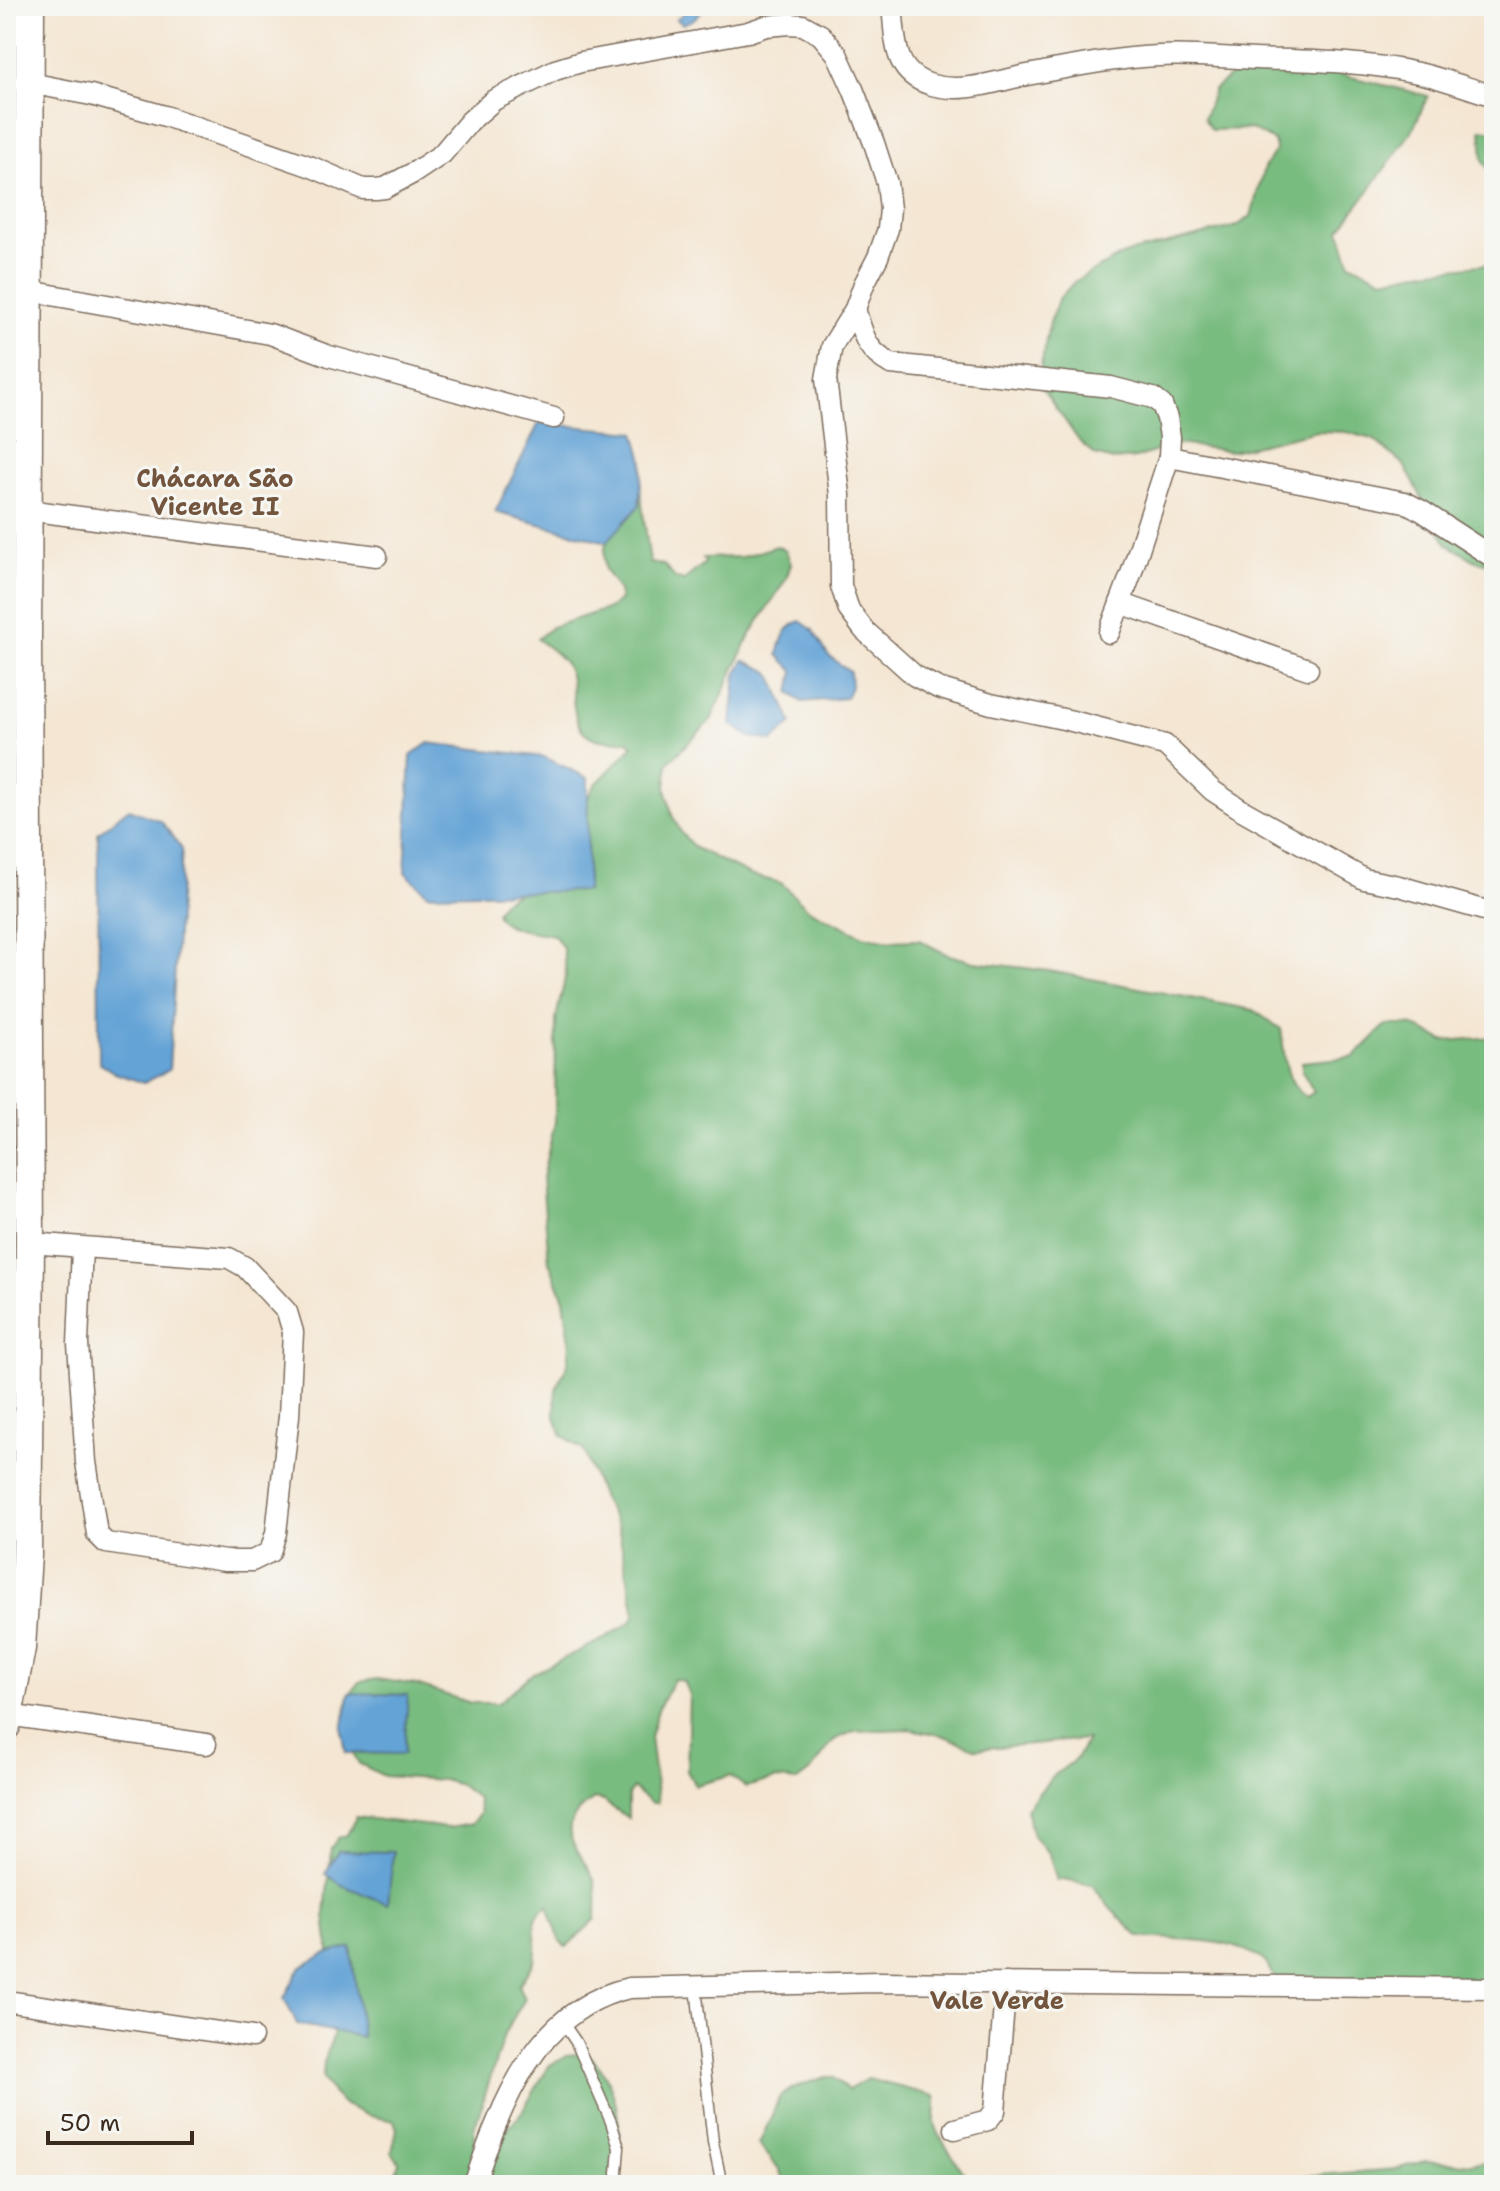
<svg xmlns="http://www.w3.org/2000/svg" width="1500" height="2191" font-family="'Shantell Sans',sans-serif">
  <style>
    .forest { fill: #79bc80; stroke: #5a734f; stroke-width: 2 }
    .water { fill: #63a3d6; stroke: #4f667a; stroke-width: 2 }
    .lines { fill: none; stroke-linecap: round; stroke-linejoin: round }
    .lane-casing { stroke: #7c6c5d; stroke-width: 13 }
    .street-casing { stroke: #7c6c5d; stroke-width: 23 }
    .secondary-casing { stroke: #7c6c5d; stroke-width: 31 }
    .lane { stroke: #fff; stroke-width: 10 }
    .street { stroke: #fff; stroke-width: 20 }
    .secondary { stroke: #fff; stroke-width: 28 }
    .labels { text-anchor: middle; stroke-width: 6; stroke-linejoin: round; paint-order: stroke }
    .neighbourhood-label { font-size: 24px; font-weight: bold; fill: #73553e; stroke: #f6f6f2 }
  </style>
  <rect width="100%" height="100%" fill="#f6f6f2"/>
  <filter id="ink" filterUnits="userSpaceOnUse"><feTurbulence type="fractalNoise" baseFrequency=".0125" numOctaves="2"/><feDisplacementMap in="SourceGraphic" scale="16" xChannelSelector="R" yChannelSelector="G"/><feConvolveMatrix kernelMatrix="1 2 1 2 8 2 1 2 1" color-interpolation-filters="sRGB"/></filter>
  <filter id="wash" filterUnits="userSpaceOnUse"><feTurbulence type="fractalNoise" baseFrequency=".006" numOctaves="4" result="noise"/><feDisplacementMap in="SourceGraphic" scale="32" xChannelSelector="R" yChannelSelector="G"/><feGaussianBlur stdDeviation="1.8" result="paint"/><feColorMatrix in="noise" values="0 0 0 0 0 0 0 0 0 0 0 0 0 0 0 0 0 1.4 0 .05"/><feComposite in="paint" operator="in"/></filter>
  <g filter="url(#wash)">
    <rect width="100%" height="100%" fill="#f4e6d2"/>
    <!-- forest -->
    <g class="forest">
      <polygon points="1294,63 1428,96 1412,131 1340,230 1350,263 1383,279 1424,271 1490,264 1494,266 1494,565 1476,561 1447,544 1404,465 1373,439 1346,432 1317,431 1231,451 1177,444 1136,458 1113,460 1095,455 1080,442 1043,389 1040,371 1049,325 1058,300 1074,282 1124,254 1237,226 1251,216 1264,168 1276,150 1274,141 1251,129 1211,130 1204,118 1214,90 1242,65"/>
      <polygon points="1481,129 1494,131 1494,181 1483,159"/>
      <path d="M 640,489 L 650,563 L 664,565 L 675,578 L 683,581 L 705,563 L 703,558 L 742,557 L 777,546 L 786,551 L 791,564 L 786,579 L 749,637 L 711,720 L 668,763 L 666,788 L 672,815 L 682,834 L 695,848 L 750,875 L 781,883 L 808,909 L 863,936 L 889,941 L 919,940 L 946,954 L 974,962 L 1050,971 L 1253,1010 L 1281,1029 C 1285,1054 1283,1081 1306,1097 L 1314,1092 L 1302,1071 L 1302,1062 L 1354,1057 L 1386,1025 L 1412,1025 L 1444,1041 L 1494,1037 L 1494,1085 L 1492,1102 L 1494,1107 L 1494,1982 L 1374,1976 L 1337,1991 L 1280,1989 C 1276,1981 1271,1967 1264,1961 C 1235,1937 1175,1940 1139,1937 L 1111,1909 L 1092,1885 L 1063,1879 L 1057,1881 L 1049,1854 L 1033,1836 L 1026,1809 L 1051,1778 L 1077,1758 L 1087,1739 L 977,1749 L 942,1735 L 909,1729 L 854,1731 L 834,1740 L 810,1772 L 798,1781 L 775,1779 L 746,1787 L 730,1776 L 695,1785 L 687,1771 L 689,1694 L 683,1681 L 674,1679 L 659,1707 L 650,1737 L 658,1803 L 651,1803 L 633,1788 L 628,1795 L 628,1818 L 603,1801 L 594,1799 C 549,1829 577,1844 594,1880 C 598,1891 596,1907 596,1919 L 566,1947 L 560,1941 L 548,1906 C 523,1920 542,1942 534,1961 C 530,1969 524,1977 519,1985 L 525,1999 L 505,2032 L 474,2129 L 474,2147 L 483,2155 L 498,2154 L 489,2147 L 489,2142 L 519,2117 L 549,2066 L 567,2055 L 586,2053 C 623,2082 625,2144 611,2185 L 393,2185 L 399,2162 L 392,2152 L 397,2129 L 394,2121 L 366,2115 L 345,2105 L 333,2094 L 323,2078 L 324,2063 L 337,2024 L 325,1915 L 331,1848 L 338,1838 L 347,1835 L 356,1817 L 448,1828 L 471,1824 L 480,1813 L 477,1798 L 460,1785 L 443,1780 L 384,1776 L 358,1763 L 342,1733 L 349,1695 L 359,1682 L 377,1679 L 416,1685 L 471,1703 L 498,1703 L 532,1674 L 604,1639 L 631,1622 L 635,1614 L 618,1527 L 601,1496 L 584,1451 L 562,1435 L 555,1417 L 556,1389 L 568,1363 L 570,1344 L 564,1299 L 549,1262 L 542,1178 L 555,1122 L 556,1018 L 566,975 L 563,948 L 554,935 C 535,931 505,932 496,913 L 503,901 L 550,874 L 595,785 L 633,746 L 628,741 C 618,740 605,742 596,739 C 564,729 579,688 566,665 C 560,655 546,646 537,639 L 552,627 L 610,608 L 620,600 L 619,591 L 605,570 L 604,556 L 609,520 Z"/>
      <path d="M 825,2077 L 833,2077 L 848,2090 L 868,2079 L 935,2096 C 938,2106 934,2113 935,2123 C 938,2138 963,2173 974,2185 L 785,2185 L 779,2169 L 759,2144 L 780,2097 L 793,2088 Z"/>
      <polygon points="1424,2161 1458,2164 1494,2161 1494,2185 1273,2185 1305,2176 1397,2169"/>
    </g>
    <!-- water -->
    <g class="water">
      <polygon points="685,6 701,6 702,11 694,19 683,24 676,19 683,14"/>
      <polygon points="539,423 635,432 643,460 639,506 607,542 495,512"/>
      <path d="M 800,621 L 813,630 L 828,655 L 850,672 L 851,687 L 846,698 L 802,702 L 790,693 L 794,671 L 778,655 C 782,639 784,628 800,621 Z"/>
      <polygon points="744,660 770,672 792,723 773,741 750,737 731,724 736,675"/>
      <polygon points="428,743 544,757 588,778 587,891 428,894 405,872 411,756"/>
      <polygon points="128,809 161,821 182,849 169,1070 144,1083 115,1073 99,1063 98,833"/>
      <polygon points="350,1693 408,1695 404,1754 346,1753 342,1729"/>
      <polygon points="338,1851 393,1852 388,1904 342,1885 325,1874"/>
      <polygon points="351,1947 362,2037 297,2024 284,1998 300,1968 325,1954"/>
    </g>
  </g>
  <g filter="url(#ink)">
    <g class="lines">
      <!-- lane casing -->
      <g class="lane-casing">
        <g id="lane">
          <polyline points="696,1987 713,2142 720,2176"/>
          <polyline points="563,2023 576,2042 611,2122 619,2148 617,2173 618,2185"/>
        </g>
      </g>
      <!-- street casing -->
      <g class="street-casing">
        <g id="street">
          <path d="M 892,6 C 896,40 892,74 932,85 C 964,94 996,81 1027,75 C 1071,67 1115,58 1159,56 C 1191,54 1224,58 1256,59 C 1309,61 1361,61 1413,72 C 1440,77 1467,88 1494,96"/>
          <polyline points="30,83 91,95 165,116 312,167 363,189 376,189 385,188 415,172 442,154 470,121 494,100 555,70 581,62 748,32 766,26 790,24 803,25 821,35 837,54 853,89 874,143 887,183 890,209 888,229 878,257 864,284 855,309 832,346 826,379 840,495 841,586 849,610 864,630 915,676 938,688 991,704 1068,720 1165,745 1213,791 1242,810 1364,879 1399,886 1494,913"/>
          <polyline points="29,291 270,334 329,356 554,418"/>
          <path d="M 855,309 C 864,336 865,350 891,364 L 1111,387 L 1153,398 L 1162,405 L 1167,418 L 1170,437 L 1169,457 L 1131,574 L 1109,633"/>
          <polyline points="1169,457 1405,502 1422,511 1494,558"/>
          <polyline points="27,510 377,556"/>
          <polyline points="1120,603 1308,669"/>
          <polyline points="6,639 27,641"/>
          <polyline points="30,1243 229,1258 245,1267 287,1312 293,1332 289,1416 276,1533 270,1552 252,1561 225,1561 106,1543 97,1534 86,1462 78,1344 82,1247"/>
          <polyline points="8,1715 206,1744"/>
          <polyline points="6,2001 252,2037"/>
          <polyline points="955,2129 988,2120 995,2111 1006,1983"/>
          <path d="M 474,2185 C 501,2104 536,2009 629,1988 L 878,1982 L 1494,1988"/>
        </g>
      </g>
      <!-- secondary casing -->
      <g class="secondary-casing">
        <polyline id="secondary" points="6,1726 21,1648 27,1555 30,1243 27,641 30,6"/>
      </g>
      <!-- lane -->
      <use href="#lane" class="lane"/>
      <!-- street -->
      <use href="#street" class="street"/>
      <!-- secondary -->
      <use href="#secondary" class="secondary"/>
    </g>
  </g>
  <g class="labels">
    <!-- neighbourhood labels -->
    <g class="neighbourhood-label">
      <text x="215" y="487">Chácara São<tspan x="215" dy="28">Vicente II</tspan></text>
      <text x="997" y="2009">Vale Verde</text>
    </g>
  </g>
  <!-- margin -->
  <rect width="1500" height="2191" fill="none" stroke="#f6f6f2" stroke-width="32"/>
  <!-- scale -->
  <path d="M48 2131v12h144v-12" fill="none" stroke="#3b2a1e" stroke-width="4"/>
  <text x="60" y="2131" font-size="24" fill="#3b2a1e" stroke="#f6f6f2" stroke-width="6" paint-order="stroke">50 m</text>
</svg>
